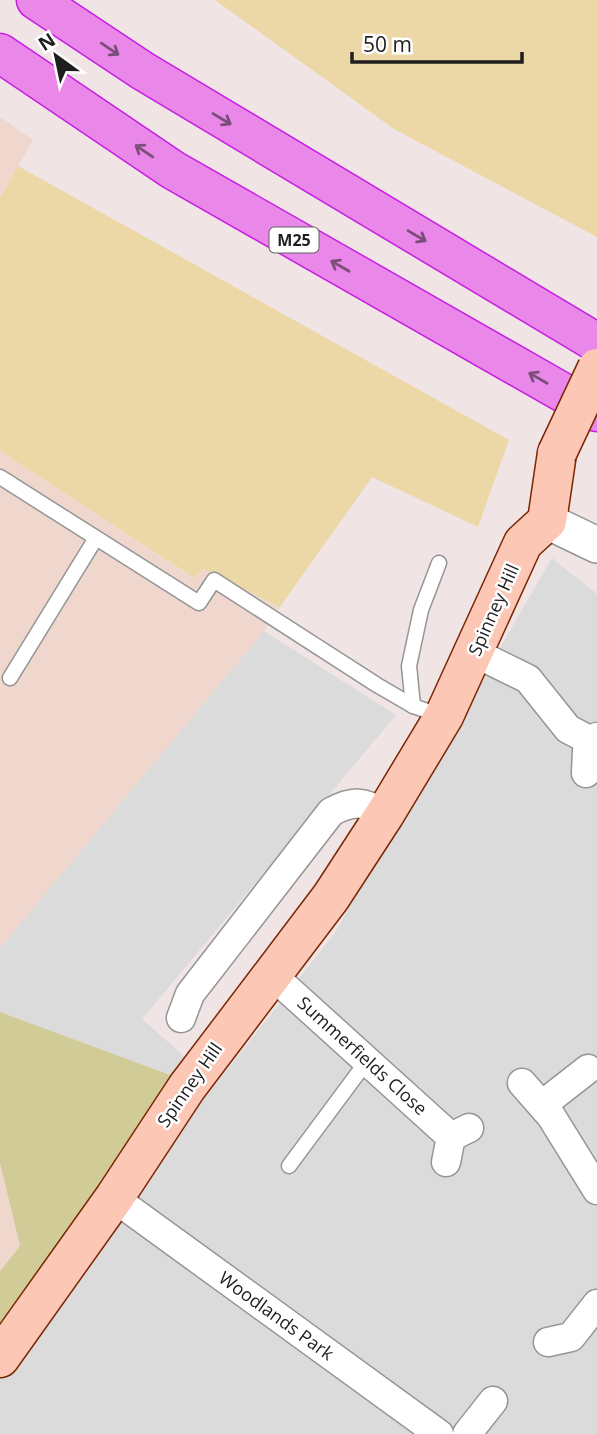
<svg xmlns="http://www.w3.org/2000/svg" width="597" height="1434" font-family="'Open Sans',sans-serif">
  <style>
    .residential { fill: #dcdbdc }
    .farmland { fill: #efd7ce }
    .grass { fill: #ecd8a7 }
    .forest { fill: #d1cb97 }
    .lines { fill: none; stroke-linecap: round; stroke-linejoin: round }
    .service-casing { stroke: #959595; stroke-width: 17 }
    .minor-casing { stroke: #959595; stroke-width: 31 }
    .tertiary-casing { stroke: #959595; stroke-width: 38 }
    .secondary-casing { stroke: #7a2600; stroke-width: 41 }
    .motorway-casing { stroke: #c61de2; stroke-width: 41 }
    .service { stroke: #fff; stroke-width: 14 }
    .minor { stroke: #fff; stroke-width: 28 }
    .tertiary { stroke: #fff; stroke-width: 35 }
    .secondary { stroke: #fcc7b5; stroke-width: 38 }
    .motorway { stroke: #ea88e9; stroke-width: 38 }
    .secondary-bridge-casing { stroke: #7a2600; stroke-width: 41; stroke-linecap: butt }
    .secondary-bridge { stroke: #fcc7b5; stroke-width: 38 }
    .oneway { stroke: #7a4e79 }
    .labels { text-anchor: middle; stroke-width: 5; stroke-linejoin: round; paint-order: stroke }
    .shield { fill: #fff; stroke: #626262; stroke-width: 2 }
    .shield-label { font-size: 16px; font-weight: bold; fill: #1e1e1e }
    .street-label { font-size: 18px; fill: #1e1e1e; stroke: #fff }
  </style>
  <rect width="100%" height="100%" fill="#f0e4e5"/>
  <!-- residential -->
  <g class="residential">
    <polygon points="552,558 597,594 597,1434 0,1434 0,1358 334,934"/>
    <polygon points="264,631 396,715 142,1019 185,1057 173,1076 0,1012 0,948"/>
  </g>
  <!-- farmland -->
  <g class="farmland">
    <polygon points="0,117 33,140 0,198"/>
    <polygon points="0,451 193,578 203,569 280,607 264,631 0,948"/>
    <polygon points="0,1163 20,1246 0,1271"/>
  </g>
  <!-- grass -->
  <g class="grass">
    <polygon points="215,0 597,0 597,237 394,129"/>
    <polygon points="18,166 509,440 478,527 372,477 280,607 203,569 194,578 0,451 0,198"/>
  </g>
  <!-- forest -->
  <polygon class="forest" points="0,1012 173,1076 112,1172 0,1324 0,1271 20,1246 0,1163"/>
  <g class="lines">
    <!-- service casing -->
    <g class="service-casing">
      <g id="service">
        <polyline points="0,477 199,603 214,580 377,685 413,706 442,716"/>
        <polyline points="10,678 96,538"/>
        <polyline points="413,706 409,666 421,610 439,563"/>
        <polyline points="289,1166 367,1061"/>
      </g>
    </g>
    <!-- minor casing -->
    <g class="minor-casing">
      <g id="minor">
        <polyline points="475,653 528,679 568,729 593,742"/>
        <polyline points="586,773 587,750 597,737"/>
        <polyline points="272,975 451,1137"/>
        <path d="M 181,1018 L 190,994 L 331,812 C 353,800 364,801 385,814"/>
        <polyline points="522,1083 551,1116 597,1190"/>
        <polyline points="542,1105 588,1069"/>
        <polyline points="446,1162 451,1137 469,1128"/>
        <polyline points="114,1198 439,1434"/>
        <polyline points="548,1342 571,1337 597,1304"/>
        <polyline points="467,1434 493,1401"/>
      </g>
    </g>
    <!-- tertiary casing -->
    <g class="tertiary-casing">
      <polyline id="tertiary" points="547,521 597,545"/>
    </g>
    <!-- secondary casing -->
    <g class="secondary-casing">
      <polyline id="secondary" points="0,1358 114,1198 187,1087 331,897 385,814 444,716 523,543 547,521 557,453"/>
    </g>
    <!-- motorway casing -->
    <g class="motorway-casing">
      <g id="motorway">
        <polyline points="36,0 143,71 597,343"/>
        <polyline points="0,53 173,170 597,412"/>
      </g>
    </g>
    <!-- service -->
    <use href="#service" class="service"/>
    <!-- minor -->
    <use href="#minor" class="minor"/>
    <!-- tertiary -->
    <use href="#tertiary" class="tertiary"/>
    <!-- secondary -->
    <use href="#secondary" class="secondary"/>
    <!-- motorway -->
    <use href="#motorway" class="motorway"/>
    <!-- secondary-bridge casing -->
    <g class="secondary-bridge-casing">
      <polyline id="secondary-bridge" points="557,453 597,368"/>
    </g>
    <!-- secondary-bridge -->
    <use href="#secondary-bridge" class="secondary-bridge"/>
  </g>
  <!-- one-way arrows -->
  <defs><path id="oneway-shaft" d="M-6 0H5M1.5-3L5.5 0L1.5 3" fill="none" stroke-width="1.6" stroke-linecap="round" stroke-linejoin="round" transform="scale(1.75)"/></defs>
  <g class="oneway">
    <use href="#oneway-shaft" transform="translate(110 49) rotate(34)"/>
    <use href="#oneway-shaft" transform="translate(222 119) rotate(31)"/>
    <use href="#oneway-shaft" transform="translate(144 151) rotate(-146)"/>
    <use href="#oneway-shaft" transform="translate(417 236) rotate(31)"/>
    <use href="#oneway-shaft" transform="translate(340 266) rotate(-150)"/>
    <use href="#oneway-shaft" transform="translate(538 378) rotate(-150)"/>
  </g>
  <g class="labels">
    <!-- shield labels -->
    <rect class="shield" x="269.5" y="227.5" width="49" height="25" rx="5"/>
    <g class="shield-label">
      <text x="294" y="246">M25</text>
    </g>
    <!-- street labels -->
    <g class="street-label">
      <text transform="translate(494 610) rotate(-66)" y="6">Spinney Hill</text>
      <text transform="translate(362 1056) rotate(42)" y="6">Summerfields Close</text>
      <text transform="translate(190 1085) rotate(-55)" y="6">Spinney Hill</text>
      <text transform="translate(276 1316) rotate(36)" y="6">Woodlands Park</text>
    </g>
  </g>
  <!-- north arrow -->
  <g transform="translate(56 56) rotate(327)" stroke="#ffffff" stroke-width="5" paint-order="stroke">
  <path d="M0-5L12 26L0 18L-12 26Z" fill="#1e1e1e"/>
  <text y="-10" font-size="19" font-weight="bold" text-anchor="middle" fill="#1e1e1e">N</text>
  </g>
  <!-- scale -->
  <path d="M352 52v10h170v-10" fill="none" stroke="#1e1e1e" stroke-width="3.5"/>
  <text x="363" y="52" font-size="21" fill="#1e1e1e" stroke="#ffffff" stroke-width="5" paint-order="stroke">50 m</text>
</svg>
